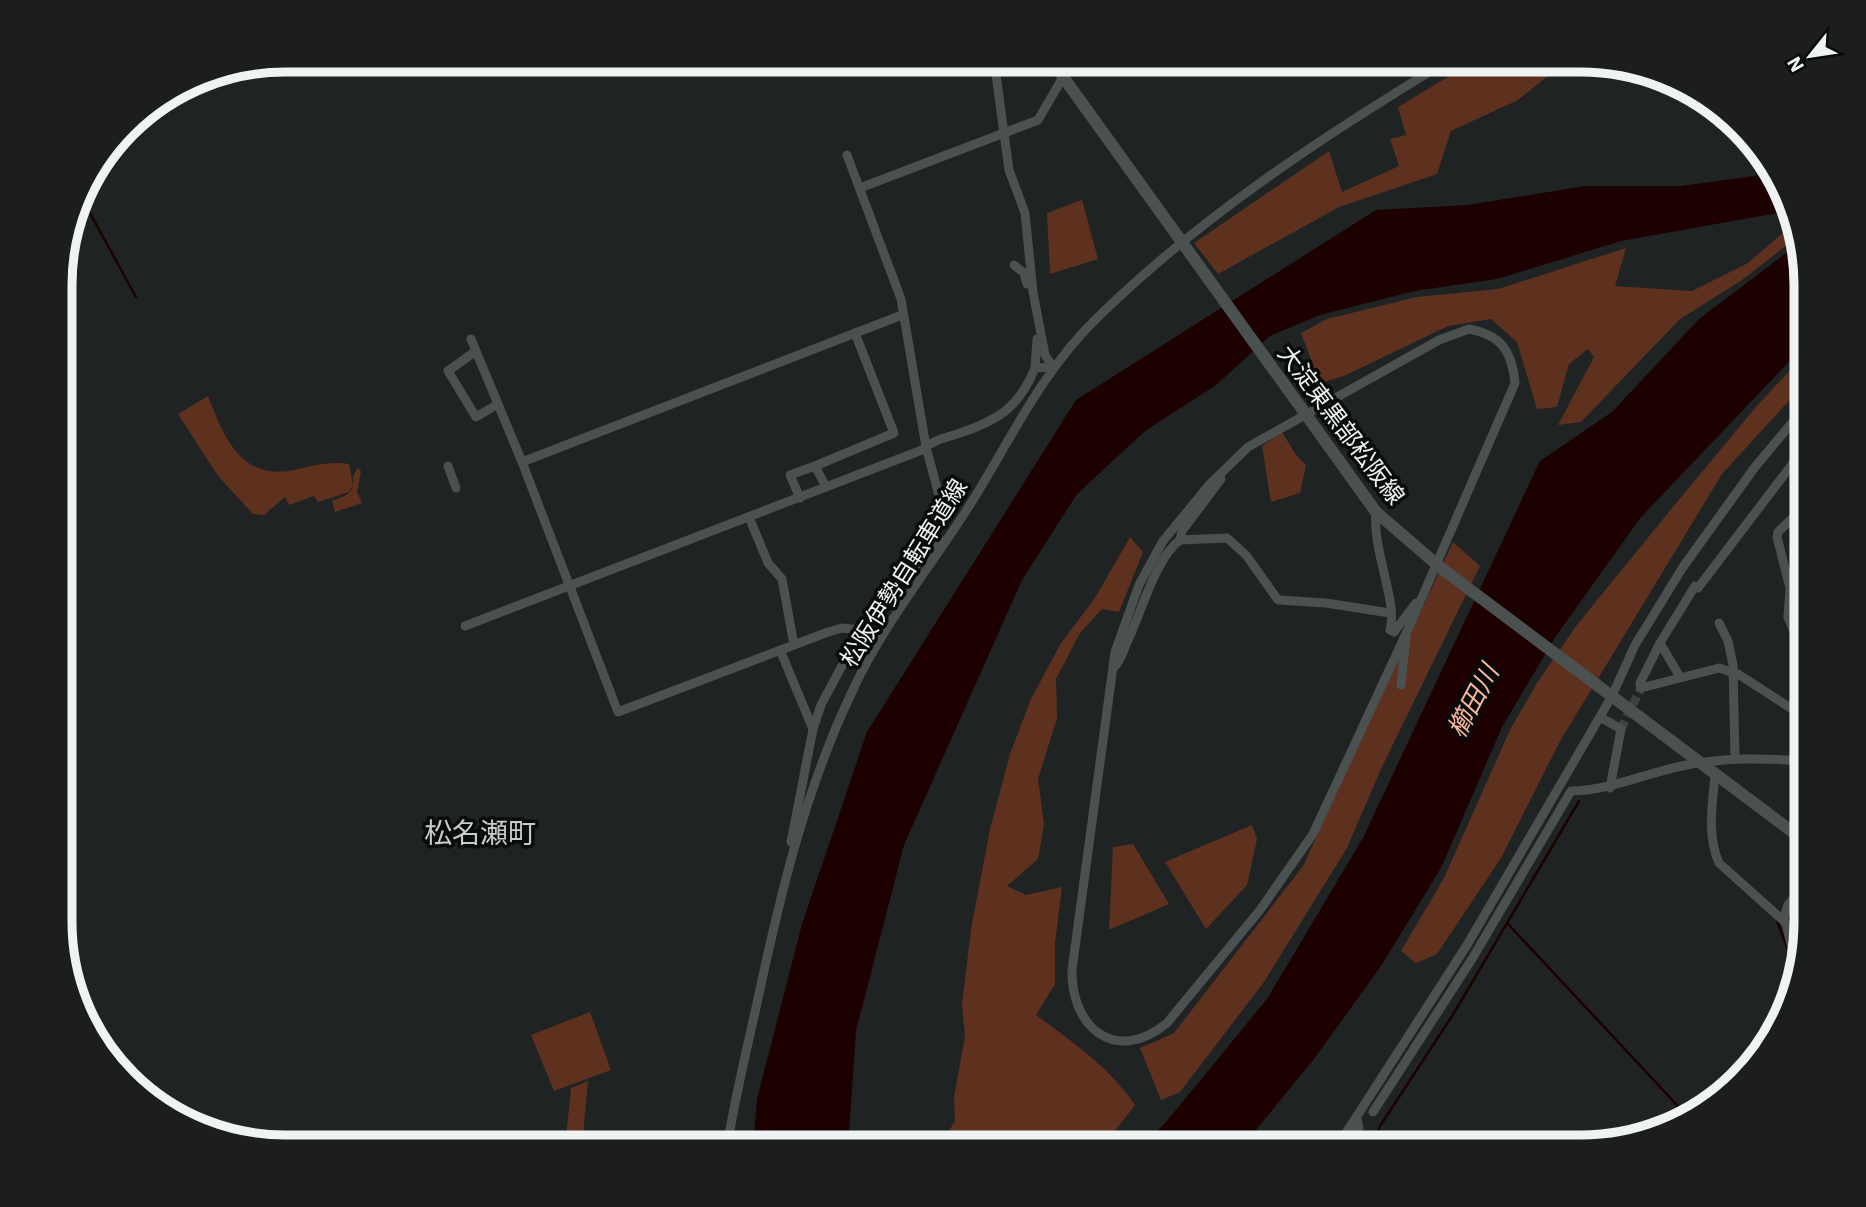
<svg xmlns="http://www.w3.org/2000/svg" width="1866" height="1207" font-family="'IBM Plex Sans','Noto Sans JP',sans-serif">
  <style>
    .green { fill: #5e311e }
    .water { fill: #1c0100 }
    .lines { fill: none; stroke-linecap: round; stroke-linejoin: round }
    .stream { stroke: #1c0100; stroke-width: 2.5 }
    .minor-tunnel { stroke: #3e4242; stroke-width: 9; stroke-dasharray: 9 4.5; stroke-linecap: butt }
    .minor { stroke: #4b5050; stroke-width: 9 }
    .secondary { stroke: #4b5050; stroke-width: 12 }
    .labels { text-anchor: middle; stroke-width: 7; stroke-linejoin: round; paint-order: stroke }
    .street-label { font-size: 24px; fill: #f0f3f3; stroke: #0a0c0c }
    .water-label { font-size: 26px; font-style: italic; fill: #f8b79d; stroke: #0a0c0c }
    .quarter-label { font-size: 28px; fill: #c6cccb; stroke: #0a0c0c }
    .rim { fill: none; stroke: #f0f3f3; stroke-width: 9 }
  </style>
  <rect width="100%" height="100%" fill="#1f2323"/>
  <!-- green -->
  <g class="green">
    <polygon points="1476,60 1591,61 1570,71 1550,74 1518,100 1451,131 1437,174 1339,207 1218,274 1194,243 1329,151 1342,192 1399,166 1390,139 1406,135 1398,107"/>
    <polygon points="1082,200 1098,259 1050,274 1047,213"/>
    <polygon points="1792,225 1796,238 1742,280 1680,319 1581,422 1558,425 1594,357 1588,349 1569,364 1557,407 1537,409 1517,342 1491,319 1448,326 1344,376 1320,383 1301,333 1327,319 1417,297 1498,289 1626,248 1615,286 1692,291 1748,263"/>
    <polygon points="1806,353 1806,382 1722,474 1559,743 1501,858 1437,954 1416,963 1401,951 1444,878 1510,730 1537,683 1576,626 1673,507 1755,408"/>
    <path d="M 208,396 C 224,437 241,481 294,470 C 311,466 331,461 349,464 L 353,485 L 349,492 L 318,502 L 314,496 L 289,505 L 285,497 L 264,515 L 253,514 L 218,476 L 178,414 Z"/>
    <polygon points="1282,432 1296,455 1306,465 1300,493 1271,502 1262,446"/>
    <path d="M 358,468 L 361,471 L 357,492 L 362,503 L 335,512 L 332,501 C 347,495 355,494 353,476 Z"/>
    <path d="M 1130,537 L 1143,552 L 1119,612 L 1102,609 L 1080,633 L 1056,679 L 1057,718 L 1038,779 L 1044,824 L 1038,859 L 1007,886 L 1026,895 L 1062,887 L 1055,944 L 1055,984 L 1036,1015 C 1073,1042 1109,1067 1135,1105 L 1115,1131 L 1095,1147 L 939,1147 L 955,1121 L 954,1097 L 965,1036 L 962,1005 L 971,929 L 990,829 L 1010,754 L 1031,699 L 1061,643 L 1095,598 Z"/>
    <polygon points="1453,542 1480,566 1381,769 1347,848 1264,982 1180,1092 1161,1100 1140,1048 1174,1033 1303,866"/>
    <polygon points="1252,825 1257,839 1247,885 1206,929 1165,862"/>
    <polygon points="1133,844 1169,904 1109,930 1113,847"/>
    <polygon points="590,1012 611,1070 554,1091 531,1035"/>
    <polygon points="588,1081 582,1147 565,1147 571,1088"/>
  </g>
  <!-- water -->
  <g class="water">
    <polygon points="1776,173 1788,211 1621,241 1497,279 1414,291 1320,315 1270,336 1216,385 1145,431 1077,494 1022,580 904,845 856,1031 848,1147 753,1147 757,1099 802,924 867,732 1076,400 1376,210 1468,205 1585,186 1681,186"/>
    <polygon points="1798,244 1806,269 1806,344 1641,517 1556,636 1502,727 1441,868 1381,966 1314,1059 1242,1147 1141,1147 1167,1121 1267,999 1363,838 1540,461 1612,412 1699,319"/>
  </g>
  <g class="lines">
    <!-- stream -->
    <g class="stream">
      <polyline points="80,195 136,297"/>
      <polyline points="1776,918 1788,950"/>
      <polyline points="1508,924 1690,1119"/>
      <polyline points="1791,964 1793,976"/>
      <polyline points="1371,1147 1380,1126 1454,1013 1579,801"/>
    </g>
    <!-- minor-tunnel -->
    <polyline class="minor-tunnel" points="1621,729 1641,688"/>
    <!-- minor -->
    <g class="minor">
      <polyline points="994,60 1009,170 1025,213 1033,292 1045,355 1053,367"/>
      <polyline points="847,155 901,299 926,447 944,514 896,578"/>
      <polyline points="860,188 1038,120 1073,60"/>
      <polyline points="1014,265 1024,273 1027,284"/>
      <path d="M 1469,329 C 1502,335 1512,352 1515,383 L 1410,625 L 1313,834 L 1260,910 L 1167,1023 C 1116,1065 1071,1028 1072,970 L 1115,652 L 1139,585 L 1163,541 L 1209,485 L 1248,447 L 1439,340 Z"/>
      <polyline points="471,339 522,462 618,712 828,632 842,628 861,630 891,589 941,541 945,541"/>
      <polyline points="476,351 448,371 476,417 498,404"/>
      <polyline points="1035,368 1037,339"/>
      <polyline points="1806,446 1698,588 1695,586 1660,643 1640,683 1641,688 1719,668 1738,674 1806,718"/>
      <polyline points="522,462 902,315"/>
      <polyline points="448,466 456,488"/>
      <polyline points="815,466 894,433 855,333"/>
      <polyline points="1221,479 1182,531 1180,540 1227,538 1246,555 1278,600 1326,603 1390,613"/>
      <polyline points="800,498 790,475 815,466 826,487"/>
      <polyline points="1801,510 1778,532 1777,537 1790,588 1788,617 1806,660"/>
      <path d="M 1376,512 C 1372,551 1398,601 1390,630 L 1394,632 L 1416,603"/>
      <polyline points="1796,514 1806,531"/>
      <polyline points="749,517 768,563 782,579 794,645"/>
      <polyline points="1788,617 1806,606"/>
      <polyline points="1719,623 1728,641 1733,665 1735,759"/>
      <path d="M 465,626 L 922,450 C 933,440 944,438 957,434 C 997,421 1019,408 1035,368 L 1053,367"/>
      <polyline points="1660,643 1680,677"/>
      <polyline points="780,650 813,729"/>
      <path d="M 1114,667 C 1122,660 1124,647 1129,638 C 1141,612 1157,556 1180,540"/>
      <polyline points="1401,685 1406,637"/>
      <polyline points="1600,717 1621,729 1610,788"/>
      <path d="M 1715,776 C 1712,805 1707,836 1719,863 L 1786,923 L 1796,966"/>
      <polyline points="791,842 813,729 821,705 861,630"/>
      <polyline points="1783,920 1788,905 1806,884"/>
      <path d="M 1373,1112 L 1472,959 L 1571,791 C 1611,790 1643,774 1682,766 C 1723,757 1764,758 1806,761"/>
      <path d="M 727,1147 C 735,1096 748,1045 759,994 C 781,891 806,789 851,694 C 882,625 931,567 971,503 C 1011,439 1042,371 1097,318 C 1201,216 1325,135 1449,60"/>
      <polyline points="1337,1147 1467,945 1612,696 1635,645 1683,567 1755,467 1806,406"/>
      <polyline points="1349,1147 1359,1128 1357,1119"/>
    </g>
    <!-- secondary -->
    <polyline class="secondary" points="1051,60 1376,512 1441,568 1806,842"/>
  </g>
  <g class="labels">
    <!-- street labels -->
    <g class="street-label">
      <text transform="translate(1341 425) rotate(53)" y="8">大淀東黒部松阪線</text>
      <text transform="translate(904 573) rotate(-58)" y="8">松阪伊勢自転車道線</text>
    </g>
    <!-- water labels -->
    <g class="water-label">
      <text transform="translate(1473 701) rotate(-62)" y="9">櫛田川</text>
    </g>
    <!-- quarter labels -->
    <g class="quarter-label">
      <text x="480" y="843">松名瀬町</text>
    </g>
  </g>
  <!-- crop -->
  <path d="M0 0H1866V1207H0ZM285 72H1581A213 213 0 0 1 1794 285V922A213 213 0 0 1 1581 1135H285A213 213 0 0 1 72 922V285A213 213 0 0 1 285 72Z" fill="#1c1e1e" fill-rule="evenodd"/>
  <path class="rim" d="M285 72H1581A213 213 0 0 1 1794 285V922A213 213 0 0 1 1581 1135H285A213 213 0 0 1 72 922V285A213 213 0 0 1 285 72Z"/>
  <!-- north arrow -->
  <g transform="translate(1810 56) rotate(240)" stroke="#0a0c0c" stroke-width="5" paint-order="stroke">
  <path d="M0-5L12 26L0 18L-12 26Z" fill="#f0f3f3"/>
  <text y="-10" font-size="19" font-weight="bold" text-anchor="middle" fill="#f0f3f3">N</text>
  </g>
</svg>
